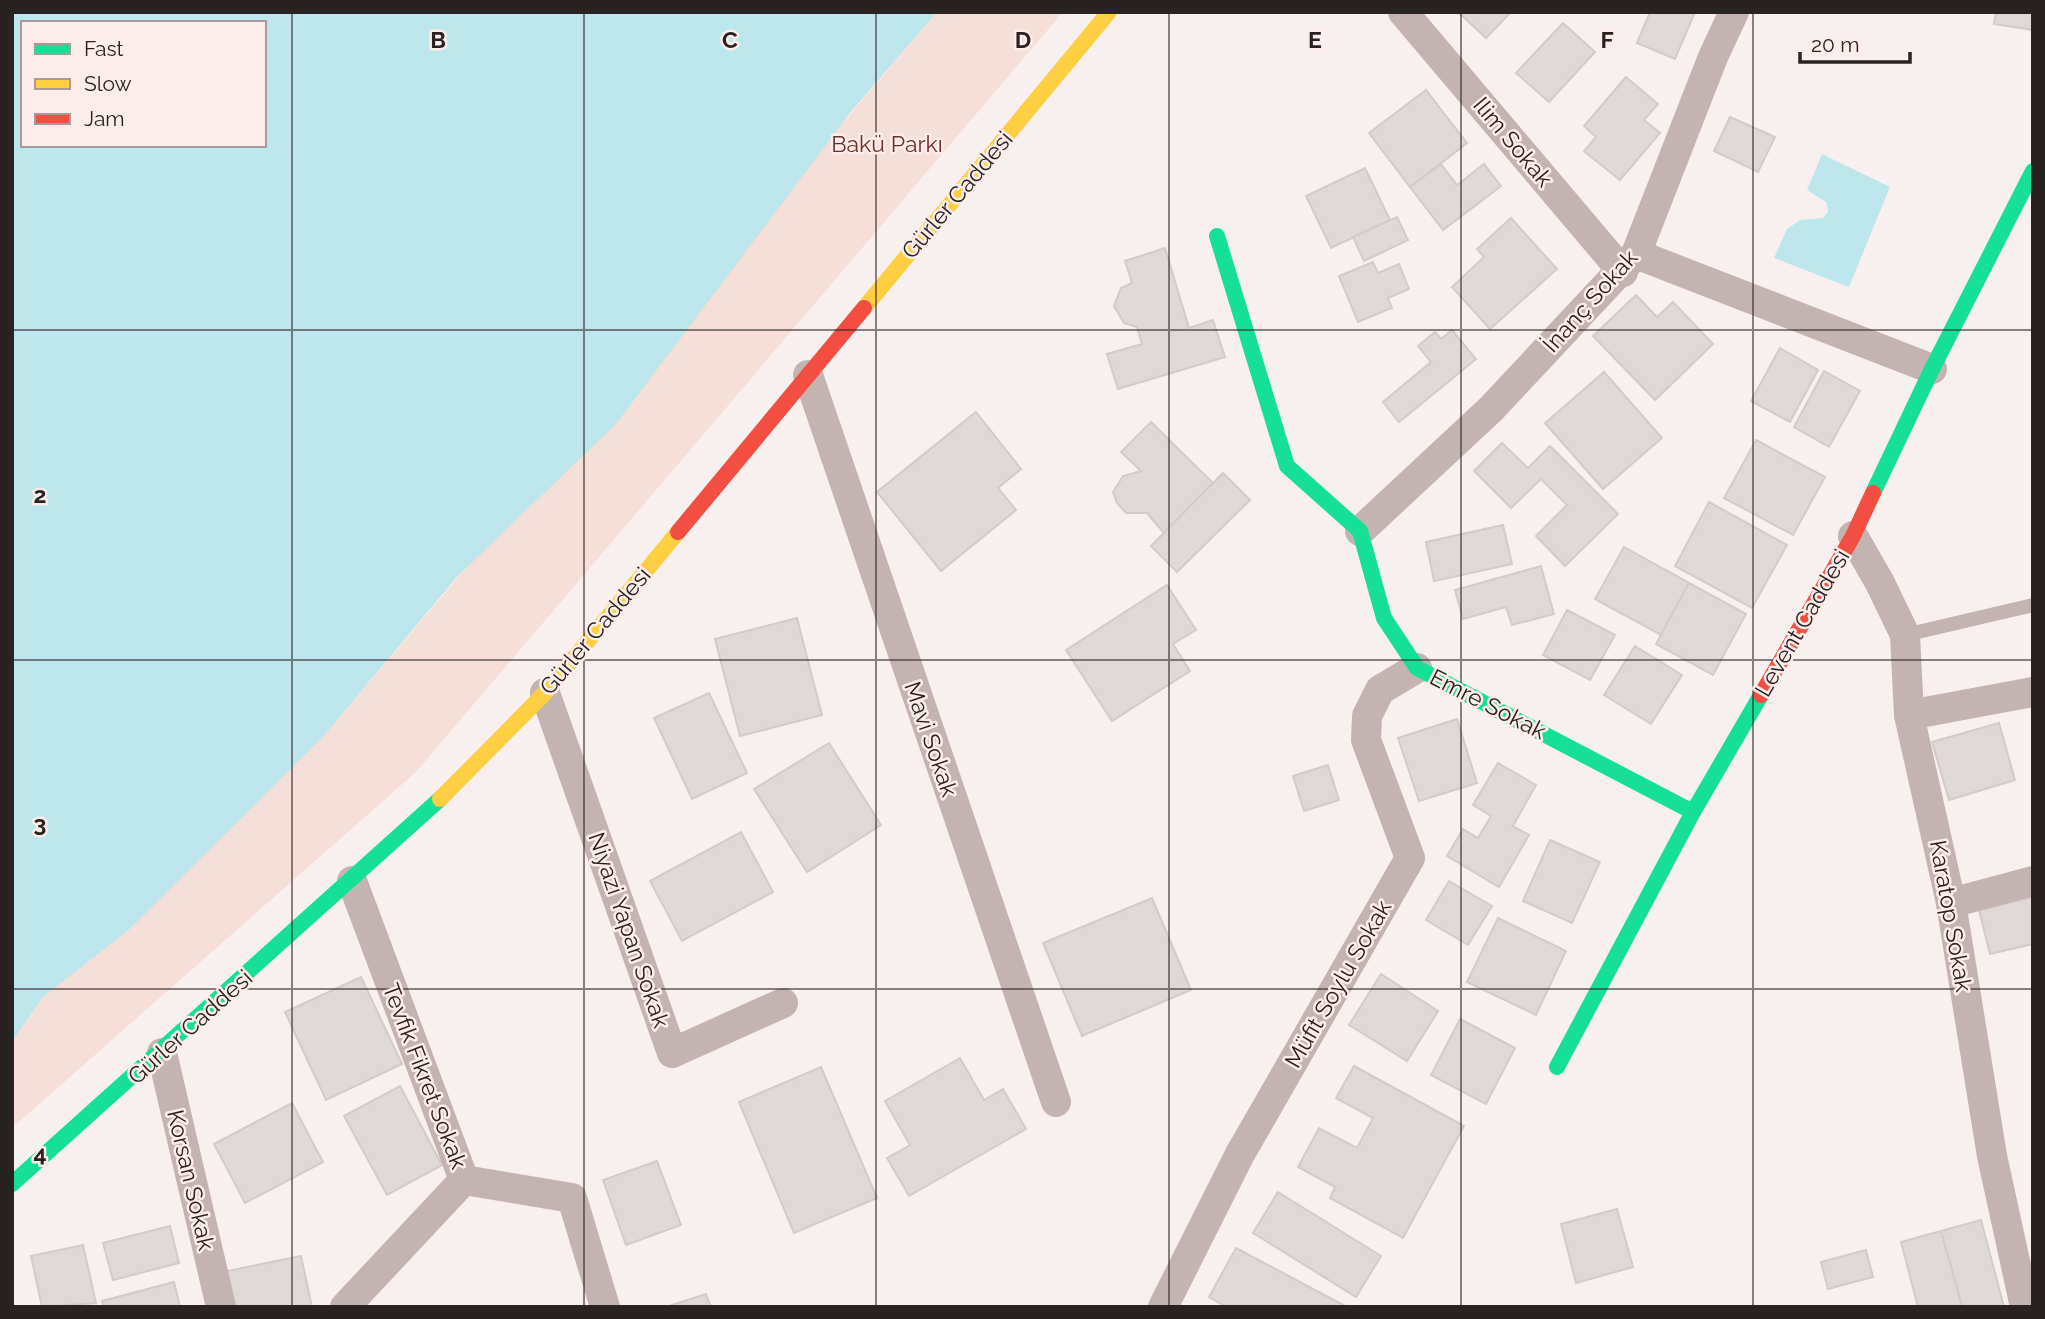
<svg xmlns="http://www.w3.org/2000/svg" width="2045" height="1319" font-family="Raleway,sans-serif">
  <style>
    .green { fill: #f6ded9 }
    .water { fill: #bee7ed; fill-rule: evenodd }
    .building { fill: #ded8d6; stroke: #d1cbca; stroke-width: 2 }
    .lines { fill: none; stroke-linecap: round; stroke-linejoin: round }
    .lane { stroke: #c3b4b2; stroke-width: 14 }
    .street { stroke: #c3b4b2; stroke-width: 30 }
    .fast { stroke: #16e098; stroke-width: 16 }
    .slow { stroke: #ffcf43; stroke-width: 16 }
    .jam { stroke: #f24e42; stroke-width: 16 }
    .grid { fill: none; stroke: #282221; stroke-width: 2; stroke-opacity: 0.55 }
    .labels { text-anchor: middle; stroke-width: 5; stroke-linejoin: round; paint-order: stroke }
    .street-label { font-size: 23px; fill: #282221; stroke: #fcedea }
    .park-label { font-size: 23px; fill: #6f2f24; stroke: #fcedea }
    .grid-label { font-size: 23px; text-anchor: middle; font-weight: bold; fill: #282221; stroke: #fcedea; stroke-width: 5; stroke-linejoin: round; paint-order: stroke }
  </style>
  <rect width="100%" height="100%" fill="#f8f0ee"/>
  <!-- green -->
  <polygon class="green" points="937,12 1063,12 416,772 12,1128 12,1042 42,998 130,929 324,736"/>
  <!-- water -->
  <g class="water">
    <path d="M 12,12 L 937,12 L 850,113 L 616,424 L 456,578 L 324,736 L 130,929 L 42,998 L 12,1042 ZM 23,23 L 264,23 L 264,145 L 23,145 Z"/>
    <polygon points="1822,154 1890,187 1849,287 1774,258 1787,229 1800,220 1823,218 1828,212 1826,202 1807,190"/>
  </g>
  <!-- building -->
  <g class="building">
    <polygon points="1458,12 1511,12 1486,38"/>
    <polygon points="1650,12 1695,12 1675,59 1637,43"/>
    <polygon points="1996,12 2033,12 2033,30 1994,24"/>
    <polygon points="1563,23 1595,52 1549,102 1516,73"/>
    <polygon points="1626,77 1658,104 1644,120 1660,133 1620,180 1584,151 1596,137 1584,126"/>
    <polygon points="1426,90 1467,143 1410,187 1369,133"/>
    <polygon points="1730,117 1775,137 1758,172 1714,151"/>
    <polygon points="1441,164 1457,185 1484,164 1501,186 1443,230 1410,187"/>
    <polygon points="1365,168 1390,220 1331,248 1306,196"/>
    <polygon points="1397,217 1408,240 1364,261 1353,237"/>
    <polygon points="1511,218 1557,269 1490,329 1452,287 1484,257 1477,249"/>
    <polygon points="1165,248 1189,328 1213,320 1225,357 1118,389 1107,354 1142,344 1137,327 1124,323 1114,306 1121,288 1132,283 1125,261"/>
    <polygon points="1373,262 1378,273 1399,264 1409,289 1388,298 1392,308 1358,322 1339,276"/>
    <polygon points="1636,295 1657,317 1673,302 1713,344 1655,400 1593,336"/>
    <polygon points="1452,330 1476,359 1399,422 1383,402 1431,362 1418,346 1435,332 1441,339"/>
    <polygon points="1780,348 1818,370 1790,422 1751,401"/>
    <polygon points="1824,371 1860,391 1829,447 1794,427"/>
    <polygon points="1604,372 1662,438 1603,489 1545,423"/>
    <polygon points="976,412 1021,469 998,488 1016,510 941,571 877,492"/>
    <polygon points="1151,422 1213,483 1164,533 1147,513 1126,513 1117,503 1113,492 1123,476 1141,471 1121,452"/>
    <polygon points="1756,440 1825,477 1793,535 1724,498"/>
    <polygon points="1502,443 1528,468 1550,446 1618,514 1565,566 1536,536 1567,505 1541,479 1511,508 1474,471"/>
    <polygon points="1223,473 1250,500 1177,572 1151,546"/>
    <polygon points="1709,502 1787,545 1752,608 1675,566"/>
    <polygon points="1503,525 1512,564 1434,581 1426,542"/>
    <polygon points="1624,547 1689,583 1661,635 1595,599"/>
    <polygon points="1541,566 1554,614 1512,625 1506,607 1463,619 1455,590"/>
    <polygon points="1689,583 1746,614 1713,675 1656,644"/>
    <polygon points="1167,585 1196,630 1173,644 1190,671 1112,721 1066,650"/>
    <polygon points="1567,610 1615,635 1590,680 1543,655"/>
    <polygon points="797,618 822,715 740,736 715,639"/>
    <polygon points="1635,646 1682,675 1651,724 1604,695"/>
    <polygon points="709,693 747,773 692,799 654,718"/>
    <polygon points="1457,719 1477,783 1419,801 1398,738"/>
    <polygon points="1999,723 2015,780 1949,800 1932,742"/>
    <polygon points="829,743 881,825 807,872 754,789"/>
    <polygon points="1498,763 1536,785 1513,826 1529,835 1499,887 1447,856 1463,829 1478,838 1491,816 1473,805"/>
    <polygon points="1328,765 1339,800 1304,811 1293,776"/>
    <polygon points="741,832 773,892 682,941 650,881"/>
    <polygon points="1550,840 1600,862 1572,923 1523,901"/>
    <polygon points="1449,881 1492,906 1468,945 1426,920"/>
    <polygon points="2033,897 2033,944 1990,954 1979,910"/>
    <polygon points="1152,898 1191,990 1082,1036 1043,943"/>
    <polygon points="1498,918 1566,951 1536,1015 1467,982"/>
    <polygon points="1381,974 1438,1011 1407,1061 1349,1025"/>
    <polygon points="361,977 402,1064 326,1100 285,1012"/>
    <polygon points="1460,1019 1515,1048 1486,1104 1431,1075"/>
    <polygon points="960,1058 984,1100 1003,1089 1026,1129 909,1196 887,1158 910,1145 885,1101"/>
    <polygon points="1354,1066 1464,1126 1403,1238 1330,1198 1335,1187 1298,1167 1319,1128 1357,1148 1373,1118 1336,1098"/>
    <polygon points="821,1067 877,1198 794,1233 739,1102"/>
    <polygon points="400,1086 442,1165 387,1195 344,1116"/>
    <polygon points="292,1103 323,1162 245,1203 214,1144"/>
    <polygon points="657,1161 681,1225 626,1245 603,1180"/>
    <polygon points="1278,1192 1381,1256 1356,1297 1253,1233"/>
    <polygon points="1617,1209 1633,1267 1576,1283 1561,1224"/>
    <polygon points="1981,1220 2004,1307 1962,1307 1941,1231"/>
    <polygon points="170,1226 179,1263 113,1280 103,1243"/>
    <polygon points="1941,1231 1962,1307 1918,1307 1901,1242"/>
    <polygon points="83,1245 96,1303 42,1307 31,1256"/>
    <polygon points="1236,1248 1347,1307 1226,1307 1209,1297"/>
    <polygon points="1866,1250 1873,1277 1828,1289 1821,1262"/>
    <polygon points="301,1256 312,1307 231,1307 223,1272"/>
    <polygon points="174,1282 180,1307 104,1307 102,1301"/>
    <polygon points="706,1294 711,1307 666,1307"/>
  </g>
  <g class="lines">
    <!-- lane -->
    <polyline class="lane" points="1905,635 2033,605"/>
    <!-- street -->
    <g class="street">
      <polyline points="1403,12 1623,272"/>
      <polyline points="1636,254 1932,369"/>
      <polyline points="808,375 1056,1102"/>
      <polyline points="1360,531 1491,409 1636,254 1713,57 1734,12"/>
      <polyline points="1853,536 1880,583 1905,635 1909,715 1951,903 1992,1156 2025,1307"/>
      <polyline points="545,693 672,1053 783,1003"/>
      <polyline points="1909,715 2033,692"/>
      <polyline points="352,881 464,1180 572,1198 605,1307"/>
      <polyline points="1951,903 2033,881"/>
      <polyline points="162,1053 221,1307"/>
      <polyline points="345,1307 464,1180"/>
      <polyline points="1163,1307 1240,1154 1410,858 1366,740 1367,716 1380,690 1417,668"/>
    </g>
    <!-- fast -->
    <g class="fast">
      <polyline points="1217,236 1287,466 1360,531 1384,618 1417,668 1693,812"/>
      <polyline points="1873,493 1932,369 2033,171"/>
      <polyline points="1557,1067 1693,812 1761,695"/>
      <polyline points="12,1184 440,799"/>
    </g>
    <!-- slow -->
    <g class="slow">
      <polyline points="864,308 1109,12"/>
      <polyline points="440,799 545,693 678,532"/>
    </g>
    <!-- jam -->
    <g class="jam">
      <polyline points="678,532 864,308"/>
      <polyline points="1761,695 1853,536 1873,493"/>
    </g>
  </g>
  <!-- grid -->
  <path class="grid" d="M 292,12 L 292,1307M 584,12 L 584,1307M 876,12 L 876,1307M 1169,12 L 1169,1307M 1461,12 L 1461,1307M 1753,12 L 1753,1307M 12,330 L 2033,330M 12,660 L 2033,660M 12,989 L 2033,989"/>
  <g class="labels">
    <!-- street labels -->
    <g class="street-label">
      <text transform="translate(1513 142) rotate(50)" y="8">Ilim Sokak</text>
      <text transform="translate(957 195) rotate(-50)" y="8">Gürler Caddesi</text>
      <text transform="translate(1590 301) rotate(-48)" y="8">İnanç Sokak</text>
      <text transform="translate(1802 623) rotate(-60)" y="8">Levent Caddesi</text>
      <text transform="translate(595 631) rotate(-50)" y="8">Gürler Caddesi</text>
      <text transform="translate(1488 704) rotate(27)" y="8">Emre Sokak</text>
      <text transform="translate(931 739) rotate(71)" y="8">Mavi Sokak</text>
      <text transform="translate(1951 916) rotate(80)" y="8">Karatop Sokak</text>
      <text transform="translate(629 930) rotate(71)" y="8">Niyazi Yapan Sokak</text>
      <text transform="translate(1338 984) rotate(-60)" y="8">Müfit Soylu Sokak</text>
      <text transform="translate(190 1027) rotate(-42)" y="8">Gürler Caddesi</text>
      <text transform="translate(425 1076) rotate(69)" y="8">Tevfik Fikret Sokak</text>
      <text transform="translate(191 1180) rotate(77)" y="8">Korsan Sokak</text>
    </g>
    <!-- park labels -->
    <g class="park-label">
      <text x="887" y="152">Bakü Parkı</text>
    </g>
  </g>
  <g class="grid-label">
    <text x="438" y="48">B</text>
    <text x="730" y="48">C</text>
    <text x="1023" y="48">D</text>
    <text x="1315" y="48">E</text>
    <text x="1607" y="48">F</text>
    <text x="40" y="503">2</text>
    <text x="40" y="832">3</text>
    <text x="40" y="1162">4</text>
  </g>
  <!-- border -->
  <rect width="2045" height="1319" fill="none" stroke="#282221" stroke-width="28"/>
  <!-- legend -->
  <rect x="21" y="21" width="245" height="126" fill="#fcedea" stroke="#a79c9a" stroke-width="2"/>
  <rect x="35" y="44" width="35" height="10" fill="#16e098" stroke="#a79c9a" stroke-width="2"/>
  <text x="84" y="56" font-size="21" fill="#282221">Fast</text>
  <rect x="35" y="79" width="35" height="10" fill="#ffcf43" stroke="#a79c9a" stroke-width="2"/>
  <text x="84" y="91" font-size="21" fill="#282221">Slow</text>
  <rect x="35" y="114" width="35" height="10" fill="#f24e42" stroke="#a79c9a" stroke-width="2"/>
  <text x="84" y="126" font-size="21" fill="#282221">Jam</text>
  <!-- scale -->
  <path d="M1800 52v10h110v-10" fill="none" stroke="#282221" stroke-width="3.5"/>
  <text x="1811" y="52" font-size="21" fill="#282221" stroke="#fcedea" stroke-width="5" paint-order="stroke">20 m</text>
</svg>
